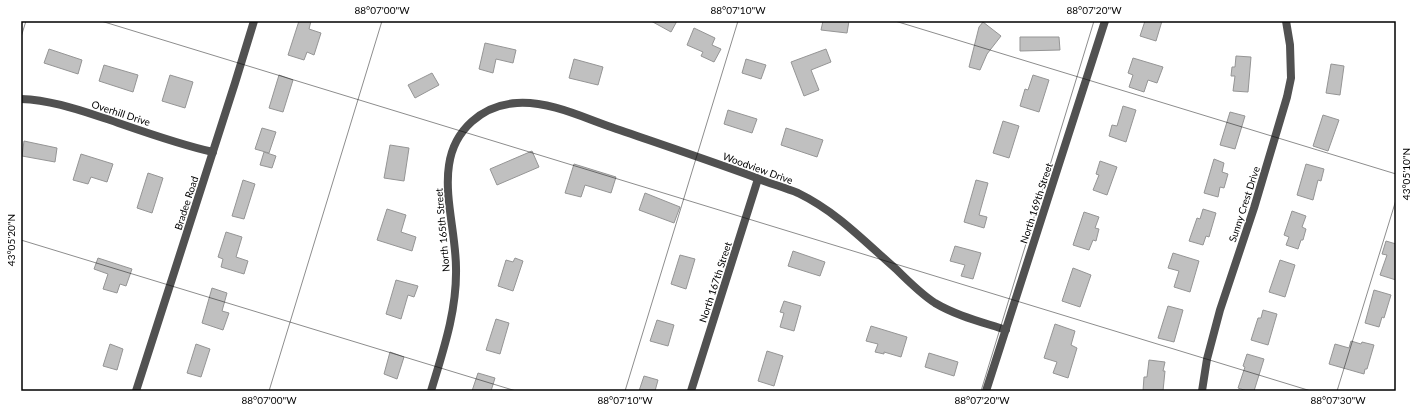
<svg xmlns="http://www.w3.org/2000/svg" width="1417" height="412" font-family="Lato,sans-serif">
  <style>
    .building { fill: #c0c0c0; stroke: #959595 }
    .lines { fill: none; stroke-linecap: round; stroke-linejoin: round }
    .street { stroke: #515151; stroke-width: 8 }
    .ticks { fill: none; stroke: #000; stroke-width: 1; stroke-opacity: 0.45 }
    .labels { text-anchor: middle; stroke-width: 3; stroke-linejoin: round; paint-order: stroke }
    .street-label { font-size: 10px; fill: #000; stroke: #fff }
    .neatline { fill: none; stroke: #000; stroke-width: 1.5 }
    .ticks-label { font-size: 10px; text-anchor: middle; fill: #000 }
  </style>
  <rect width="100%" height="100%" fill="#fff"/>
  <!-- building -->
  <g class="building">
    <polygon points="299,21 311,21 309,29 321,33 314,55 307,52 304,60 288,55"/>
    <polygon points="651,21 677,21 671,32"/>
    <polygon points="823,21 849,21 847,33 821,30"/>
    <polygon points="1145,21 1162,21 1156,41 1140,36"/>
    <polygon points="983,22 1001,36 987,54 980,70 969,67 979,27"/>
    <polygon points="694,28 715,38 712,45 721,49 714,62 701,56 703,52 687,45"/>
    <polygon points="1020,37 1059,37 1060,50 1020,51"/>
    <polygon points="485,43 516,50 513,63 496,59 493,73 479,69"/>
    <polygon points="49,49 82,60 78,74 44,63"/>
    <polygon points="826,49 831,62 811,70 819,90 804,96 791,62"/>
    <polygon points="1236,56 1251,57 1248,92 1233,91 1235,76 1231,76 1232,67 1235,67"/>
    <polygon points="1133,58 1163,67 1157,83 1148,80 1144,92 1129,87 1133,75 1128,73"/>
    <polygon points="574,59 603,67 598,85 569,78"/>
    <polygon points="746,59 766,65 761,79 742,73"/>
    <polygon points="1331,64 1344,66 1340,95 1326,93"/>
    <polygon points="104,65 138,75 133,92 99,81"/>
    <polygon points="432,73 439,85 415,98 408,85"/>
    <polygon points="170,75 193,82 185,108 162,101"/>
    <polygon points="279,75 293,80 283,112 269,108"/>
    <polygon points="1033,75 1049,80 1039,112 1020,106 1025,89 1028,90"/>
    <polygon points="1123,106 1136,110 1126,142 1109,136 1112,125 1117,126"/>
    <polygon points="728,110 757,119 752,133 724,124"/>
    <polygon points="1230,112 1245,116 1235,149 1220,145"/>
    <polygon points="1323,115 1339,120 1328,151 1313,146"/>
    <polygon points="1003,121 1019,126 1009,158 993,153"/>
    <polygon points="262,128 276,132 269,153 255,149"/>
    <polygon points="786,128 823,140 817,157 781,145"/>
    <polygon points="24,141 57,148 55,162 22,156"/>
    <polygon points="390,145 409,148 404,181 384,178"/>
    <polygon points="532,151 539,167 497,185 490,169"/>
    <polygon points="264,152 276,156 272,168 260,165"/>
    <polygon points="81,154 113,164 107,182 91,177 88,184 73,180"/>
    <polygon points="1214,159 1224,163 1222,172 1228,174 1224,188 1220,187 1218,197 1204,193"/>
    <polygon points="1100,161 1117,167 1107,195 1093,190 1099,175 1096,174"/>
    <polygon points="574,164 616,177 611,193 585,185 581,197 565,193"/>
    <polygon points="1306,164 1324,169 1321,181 1318,180 1313,200 1297,195"/>
    <polygon points="148,173 163,178 152,213 137,208"/>
    <polygon points="243,180 255,184 244,219 232,216"/>
    <polygon points="976,180 988,183 979,215 987,217 984,228 964,222"/>
    <polygon points="645,193 680,207 674,223 639,210"/>
    <polygon points="387,209 406,215 401,232 416,237 412,251 377,240"/>
    <polygon points="1203,209 1216,213 1209,237 1206,236 1203,245 1189,241 1197,218 1200,219"/>
    <polygon points="1292,211 1306,216 1302,227 1306,229 1303,240 1301,240 1298,249 1286,245 1289,237 1284,235"/>
    <polygon points="1084,212 1099,217 1095,228 1099,229 1096,241 1093,240 1089,250 1073,245"/>
    <polygon points="226,232 242,237 236,257 248,261 244,274 221,267 223,259 218,257"/>
    <polygon points="1386,241 1396,244 1396,280 1380,275 1387,255 1382,254"/>
    <polygon points="955,246 981,253 973,279 961,276 965,265 950,261"/>
    <polygon points="793,251 825,262 820,276 788,266"/>
    <polygon points="1173,253 1199,261 1190,292 1174,287 1179,271 1168,268"/>
    <polygon points="680,255 695,259 686,289 671,284"/>
    <polygon points="98,258 132,269 126,286 120,284 117,293 103,289 108,274 94,269"/>
    <polygon points="515,258 523,261 513,291 498,286 506,260 513,262"/>
    <polygon points="1280,260 1295,265 1285,297 1269,292"/>
    <polygon points="1073,268 1091,275 1080,307 1062,301"/>
    <polygon points="396,280 418,286 414,297 408,295 401,319 386,314"/>
    <polygon points="212,288 227,293 222,311 229,313 223,330 202,323"/>
    <polygon points="1374,290 1391,295 1384,318 1382,317 1379,327 1365,323"/>
    <polygon points="784,301 801,306 794,331 780,327 784,313 780,312"/>
    <polygon points="1168,306 1183,310 1174,342 1158,338"/>
    <polygon points="1263,310 1277,314 1268,345 1251,340 1258,318 1261,318"/>
    <polygon points="496,319 509,323 500,354 486,350"/>
    <polygon points="657,320 674,325 668,346 650,341"/>
    <polygon points="1055,324 1075,331 1071,345 1077,348 1068,378 1053,373 1057,362 1044,358"/>
    <polygon points="871,326 907,337 901,357 884,352 884,354 875,352 878,344 866,341"/>
    <polygon points="1351,341 1361,344 1362,342 1374,345 1367,369 1365,369 1364,374 1329,364 1335,344 1349,348"/>
    <polygon points="110,344 123,349 117,370 103,366"/>
    <polygon points="196,344 210,349 201,377 187,373"/>
    <polygon points="767,351 783,356 774,386 758,381"/>
    <polygon points="390,352 404,357 397,379 384,374"/>
    <polygon points="929,353 958,362 954,376 925,367"/>
    <polygon points="1247,354 1264,359 1254,391 1247,391 1238,388 1245,367 1243,366"/>
    <polygon points="1149,360 1165,362 1163,371 1165,371 1163,391 1143,391 1144,377 1147,377"/>
    <polygon points="478,373 495,378 491,391 472,391"/>
    <polygon points="644,376 658,380 655,391 639,391"/>
  </g>
  <g class="lines">
    <!-- street -->
    <g class="street">
      <path d="M 21,99 C 51,100 79,110 107,119 C 142,131 177,144 213,152"/>
      <polyline points="136,391 235,83 254,21"/>
      <path d="M 431,391 C 443,351 457,311 456,268 C 456,235 444,197 449,165 C 454,130 482,105 517,103 C 548,101 580,116 608,126 C 657,143 705,159 754,177 C 768,183 783,187 798,193 C 837,212 864,241 896,269 C 908,281 921,294 935,303 C 957,316 982,322 1006,330"/>
      <polyline points="691,391 758,179"/>
      <polyline points="986,391 1105,21"/>
      <polyline points="1202,391 1207,359 1220,310 1254,208 1287,97 1291,78 1290,45 1286,21"/>
    </g>
  </g>
  <!-- ticks -->
  <path class="ticks" d="M 101,21 L 1311,391M 895,21 L 1396,174M 21,37 L 26,21M 21,240 L 516,391M 269,391 L 382,21M 625,391 L 738,21M 981,391 L 1094,21M 1337,391 L 1396,200"/>
  <g class="labels">
    <!-- street labels -->
    <g class="street-label">
      <text transform="translate(121 113) rotate(18)" y="4">Overhill Drive</text>
      <text transform="translate(758 168) rotate(20)" y="4">Woodview Drive</text>
      <text transform="translate(186 203) rotate(-72)" y="4">Bradee Road</text>
      <text transform="translate(1036 203) rotate(-72)" y="4">North 169th Street</text>
      <text transform="translate(1244 204) rotate(-72)" y="4">Sunny Crest Drive</text>
      <text transform="translate(442 230) rotate(-95)" y="4">North 165th Street</text>
      <text transform="translate(715 282) rotate(-72)" y="4">North 167th Street</text>
    </g>
  </g>
  <!-- border -->
  <rect width="1417" height="412" fill="none" stroke="#ffffff" stroke-width="44"/>
  <rect x="22" y="22" width="1373" height="368" class="neatline"/>
  <g class="ticks-label">
    <text x="382" y="14">88°07'00"W</text>
    <text x="738" y="14">88°07'10"W</text>
    <text x="1094" y="14">88°07'20"W</text>
    <text transform="translate(1406 174) rotate(-90)" y="4">43°05'10"N</text>
    <text transform="translate(11 240) rotate(-90)" y="4">43°05'20"N</text>
    <text x="269" y="404">88°07'00"W</text>
    <text x="625" y="404">88°07'10"W</text>
    <text x="982" y="404">88°07'20"W</text>
    <text x="1338" y="404">88°07'30"W</text>
  </g>
</svg>
